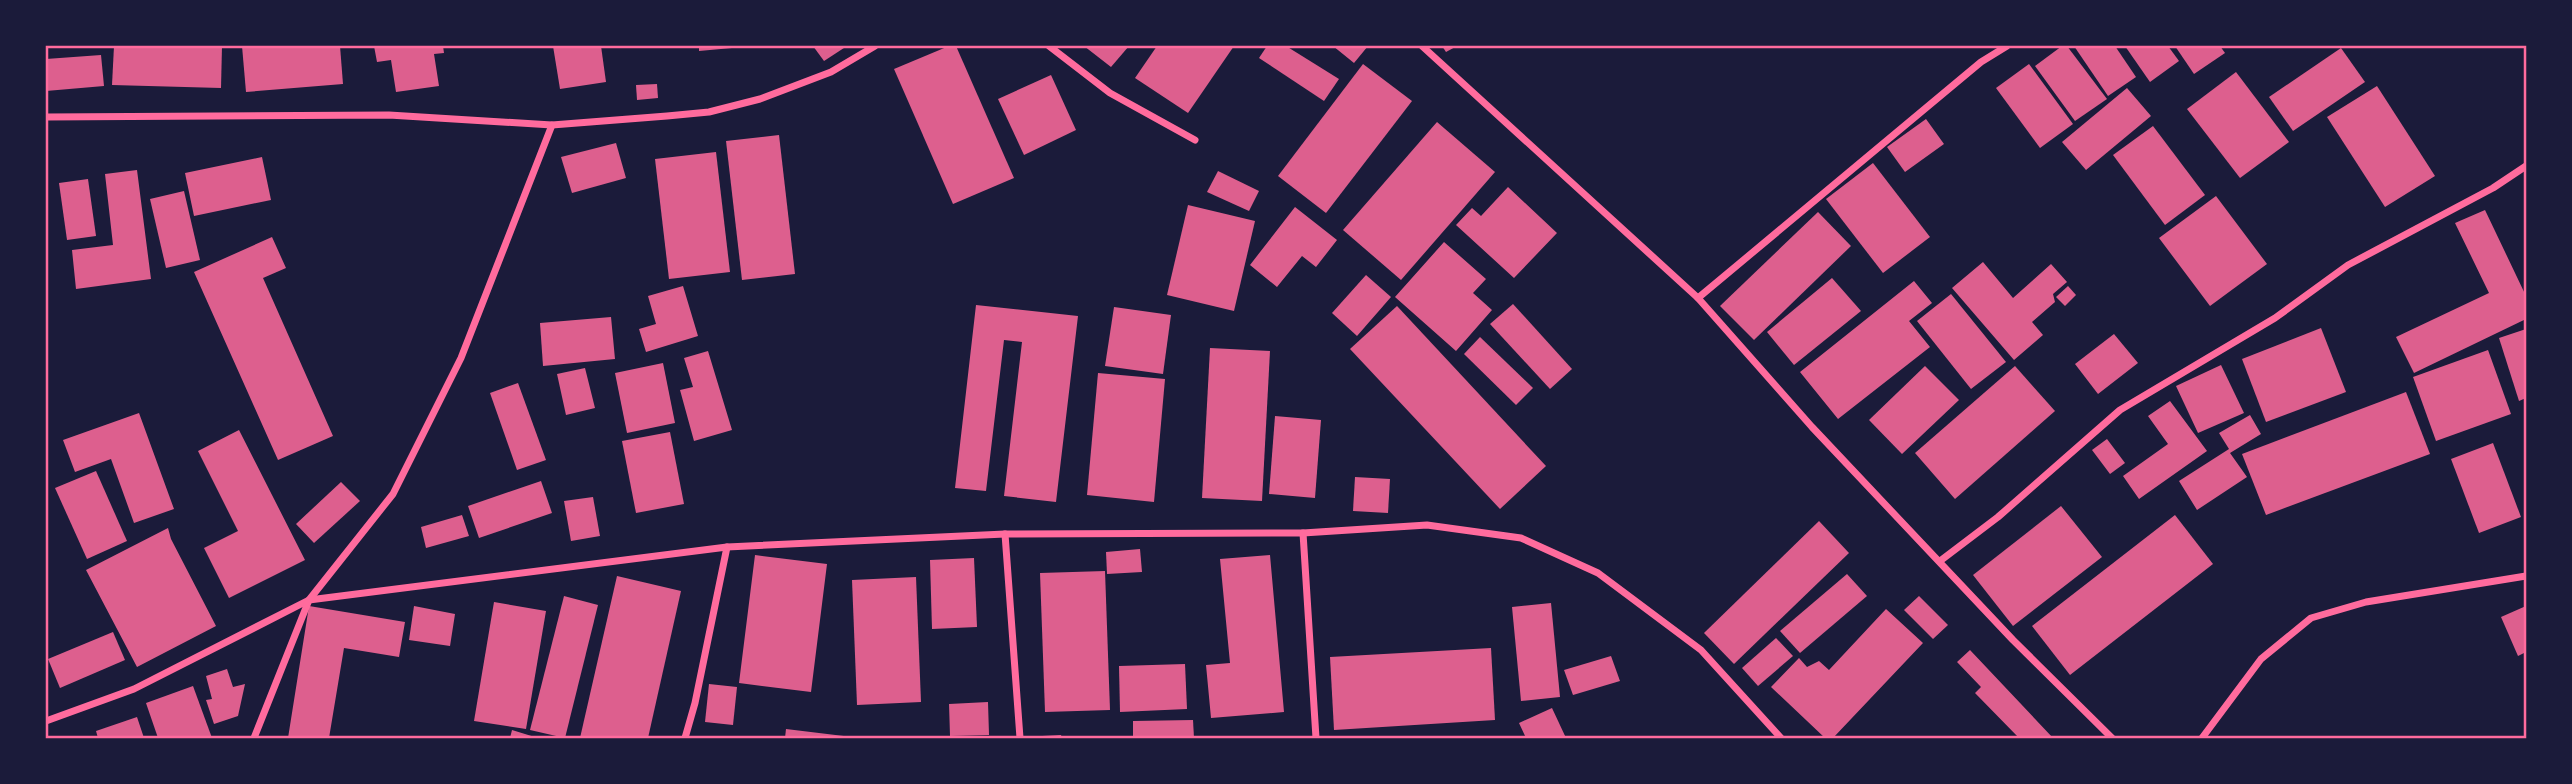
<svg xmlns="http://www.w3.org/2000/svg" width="2572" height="784" font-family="Commissioner,sans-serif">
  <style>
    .building { fill: #dd5f8e }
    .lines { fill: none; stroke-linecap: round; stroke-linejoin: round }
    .minor { stroke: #ff6b9d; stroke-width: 7 }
    .neatline { fill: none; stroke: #ff6b9d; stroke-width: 2.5 }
  </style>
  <rect width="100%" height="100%" fill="#1b1b3a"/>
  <!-- building -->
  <g class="building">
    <polygon points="114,46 222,46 221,88 112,85"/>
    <polygon points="242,46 340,46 343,84 246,92"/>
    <polygon points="374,46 443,46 444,53 434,54 439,86 396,92 391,60 377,62"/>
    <polygon points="553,46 601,46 606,82 560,89"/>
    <polygon points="699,46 743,46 743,47 699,51"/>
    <polygon points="813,46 847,46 824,61"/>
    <polygon points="949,46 956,46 1014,178 953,204 894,69"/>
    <polygon points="1084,46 1129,46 1111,67"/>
    <polygon points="1157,46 1234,46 1188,113 1135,78"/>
    <polygon points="1267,46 1286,46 1339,79 1324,101 1259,58"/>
    <polygon points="1333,46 1368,46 1354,63"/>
    <polygon points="1442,46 1457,46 1446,52"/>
    <polygon points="2062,46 2067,46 2107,99 2075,121 2035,66"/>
    <polygon points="2074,46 2115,46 2136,77 2108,96"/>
    <polygon points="2125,46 2168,46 2179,61 2150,82"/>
    <polygon points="2175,46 2220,46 2225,53 2194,74"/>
    <polygon points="2341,48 2365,82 2293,131 2269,97"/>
    <polygon points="101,55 104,86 46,91 46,59"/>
    <polygon points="1363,64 1412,101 1326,213 1278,176"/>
    <polygon points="2029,64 2073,124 2040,148 1996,88"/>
    <polygon points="2236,72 2289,142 2240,178 2187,109"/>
    <polygon points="1051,75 1076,130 1024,155 998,99"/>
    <polygon points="657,84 658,98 637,100 636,85"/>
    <polygon points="2377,86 2435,176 2385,207 2327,117"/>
    <polygon points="2127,88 2151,116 2086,170 2062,142"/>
    <polygon points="1926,119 1944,144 1905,172 1887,147"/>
    <polygon points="1437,122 1495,172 1401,280 1343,230"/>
    <polygon points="2153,126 2205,195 2165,225 2113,155"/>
    <polygon points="779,135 795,274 742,280 726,141"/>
    <polygon points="616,143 626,178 572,193 561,157"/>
    <polygon points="716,152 730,272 669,279 655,159"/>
    <polygon points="262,157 271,200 194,216 185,173"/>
    <polygon points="1873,163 1930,237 1883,273 1826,199"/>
    <polygon points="137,170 151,279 76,289 72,250 113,245 105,174"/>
    <polygon points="1218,171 1259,191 1249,211 1207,192"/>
    <polygon points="88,179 96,236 67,240 59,183"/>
    <polygon points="1508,187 1557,233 1514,278 1456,225 1472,208 1481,216"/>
    <polygon points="184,191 200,260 166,268 150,199"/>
    <polygon points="2216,196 2267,264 2210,306 2159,238"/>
    <polygon points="1188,205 1255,221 1234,311 1167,295"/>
    <polygon points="1295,207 1337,240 1316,267 1302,256 1277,287 1250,265"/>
    <polygon points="2485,210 2526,296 2526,319 2414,373 2396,337 2489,293 2455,223"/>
    <polygon points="1818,212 1851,246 1754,340 1720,306"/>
    <polygon points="272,237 286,268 263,278 333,436 278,460 194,272"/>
    <polygon points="1444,242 1486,279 1473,293 1492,310 1456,351 1395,297"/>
    <polygon points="1983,262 2013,298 2051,264 2067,282 2053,294 2055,302 2032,322 2043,335 2014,360 1952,288"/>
    <polygon points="1366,275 1391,297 1357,336 1332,313"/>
    <polygon points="1832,278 1861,311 1794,365 1767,332"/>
    <polygon points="1914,281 1932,303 1909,321 1930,347 1838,419 1800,372"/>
    <polygon points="683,286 698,336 646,352 639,329 656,324 648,296"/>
    <polygon points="2068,286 2076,295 2065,306 2056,297"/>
    <polygon points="1951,294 2006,362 1971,389 1917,321"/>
    <polygon points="1513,304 1572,369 1550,389 1490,324"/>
    <polygon points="976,305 1078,316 1056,502 1004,496 1022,342 1004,340 986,491 955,488"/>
    <polygon points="1397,306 1546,466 1500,509 1350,349"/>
    <polygon points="1114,307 1171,315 1163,374 1105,366"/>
    <polygon points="611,317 615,359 543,366 540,323"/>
    <polygon points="2321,328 2346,392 2266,422 2242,359"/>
    <polygon points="2526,329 2526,398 2519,401 2499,338"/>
    <polygon points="2114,334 2138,363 2098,394 2075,364"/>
    <polygon points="1480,337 1533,388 1516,405 1464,354"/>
    <polygon points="1210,348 1270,351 1262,501 1202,498"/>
    <polygon points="2488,350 2511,414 2436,441 2413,377"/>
    <polygon points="708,351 732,430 694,441 680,390 693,387 684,358"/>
    <polygon points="663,363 675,423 627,433 615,373"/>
    <polygon points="2221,365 2244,413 2198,433 2176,386"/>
    <polygon points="1925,366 1959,400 1902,454 1869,420"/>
    <polygon points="2015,366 2055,411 1955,499 1915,453"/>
    <polygon points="585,368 595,408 566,415 557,374"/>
    <polygon points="1098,373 1165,379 1154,502 1087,495"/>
    <polygon points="518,383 546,460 517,470 490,393"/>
    <polygon points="2406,392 2430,454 2266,515 2242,454"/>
    <polygon points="2170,401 2207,451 2139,499 2123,476 2168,444 2148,416"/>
    <polygon points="139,413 174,509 134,523 111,459 75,472 63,440"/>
    <polygon points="2250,415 2261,434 2230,453 2247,477 2197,510 2179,481 2229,449 2219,433"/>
    <polygon points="1275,416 1321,420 1315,498 1269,494"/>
    <polygon points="239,430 305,560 229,598 204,548 238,531 198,451"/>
    <polygon points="670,432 684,504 636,513 622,441"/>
    <polygon points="2107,439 2125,463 2110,474 2092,450"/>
    <polygon points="2493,443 2521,517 2479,533 2451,459"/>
    <polygon points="96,471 127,541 87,559 55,488"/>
    <polygon points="1355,477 1390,479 1388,513 1353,511"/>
    <polygon points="541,481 552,513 479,538 468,506"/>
    <polygon points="341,482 360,501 314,543 296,524"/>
    <polygon points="593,497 600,536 571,541 564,501"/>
    <polygon points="2061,506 2102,557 2013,626 1973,575"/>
    <polygon points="462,515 469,536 426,548 421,527"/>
    <polygon points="2175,515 2213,564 2070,675 2032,626"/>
    <polygon points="1819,521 1849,553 1734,664 1704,633"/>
    <polygon points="168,528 171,539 216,626 137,667 86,570"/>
    <polygon points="1140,549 1142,572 1107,574 1106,552"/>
    <polygon points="755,555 827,564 811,692 739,683"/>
    <polygon points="1270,555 1284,712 1211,718 1206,665 1230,663 1220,559"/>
    <polygon points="974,558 977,627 932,629 930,560"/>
    <polygon points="1105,571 1110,710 1045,712 1040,573"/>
    <polygon points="1847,574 1867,596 1800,653 1780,631"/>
    <polygon points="617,576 681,591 648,738 580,738"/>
    <polygon points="916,577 921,702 857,705 852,580"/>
    <polygon points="564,596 598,605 565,738 530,730"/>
    <polygon points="1919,596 1948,625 1933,639 1904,610"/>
    <polygon points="494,602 546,611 526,729 474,721"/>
    <polygon points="1551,603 1560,697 1521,701 1512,607"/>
    <polygon points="309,606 405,622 399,657 344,648 329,738 288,738"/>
    <polygon points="414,606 455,614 450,646 409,640"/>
    <polygon points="2526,606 2526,652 2518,656 2501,617"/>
    <polygon points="1886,609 1923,643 1833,738 1825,738 1771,687 1799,658 1807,667 1819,661 1829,670"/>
    <polygon points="113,632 125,660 60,688 48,659"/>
    <polygon points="1776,638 1793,656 1758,686 1742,668"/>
    <polygon points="1491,648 1495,720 1334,730 1330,657"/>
    <polygon points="1970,650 2053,738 2019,738 1975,693 1981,687 1957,662"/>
    <polygon points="1611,656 1620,681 1573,695 1564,670"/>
    <polygon points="1185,664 1187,709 1120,712 1119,666"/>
    <polygon points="227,669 233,687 245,684 238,716 214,724 206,700 212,699 206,676"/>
    <polygon points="709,684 737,687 733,725 705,722"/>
    <polygon points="193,686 212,738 158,738 146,703"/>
    <polygon points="988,702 989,735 950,736 949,704"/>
    <polygon points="1552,708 1566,738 1526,738 1519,723"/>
    <polygon points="137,717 144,738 98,738 96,731"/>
    <polygon points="1193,720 1194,738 1133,738 1133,721"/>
    <polygon points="786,729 852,737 852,738 785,738"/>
    <polygon points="512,730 538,738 510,738"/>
    <polygon points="1061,735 1062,738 1042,738 1042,736"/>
  </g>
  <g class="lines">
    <!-- minor -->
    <g class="minor">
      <polyline points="1049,46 1110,93 1195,140"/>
      <polyline points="1422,46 1698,298 1812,427 2013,640 2112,738"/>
      <polyline points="46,117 389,115 552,125 667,116 709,112 760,99 831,72 875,46"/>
      <polyline points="1698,298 1981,62 2007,46"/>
      <polyline points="1303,533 1316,738"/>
      <polyline points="1005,534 1020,738"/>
      <polyline points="1940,561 1998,517 2120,410 2275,318 2348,265 2493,188 2526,166"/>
      <polyline points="46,721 134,689 309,600 727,547 1005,534 1303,533 1427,525 1521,538 1598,573 1701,650 1781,738"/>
      <polyline points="254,738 309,600 393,494 461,358 552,125"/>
      <polyline points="685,738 695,703 727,547"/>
      <polyline points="2202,738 2261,659 2311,618 2366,602 2526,576"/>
    </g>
  </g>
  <!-- border -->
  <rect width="2572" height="784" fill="none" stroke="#1b1b3a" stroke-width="94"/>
  <rect x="47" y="47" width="2478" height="690" class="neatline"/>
</svg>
